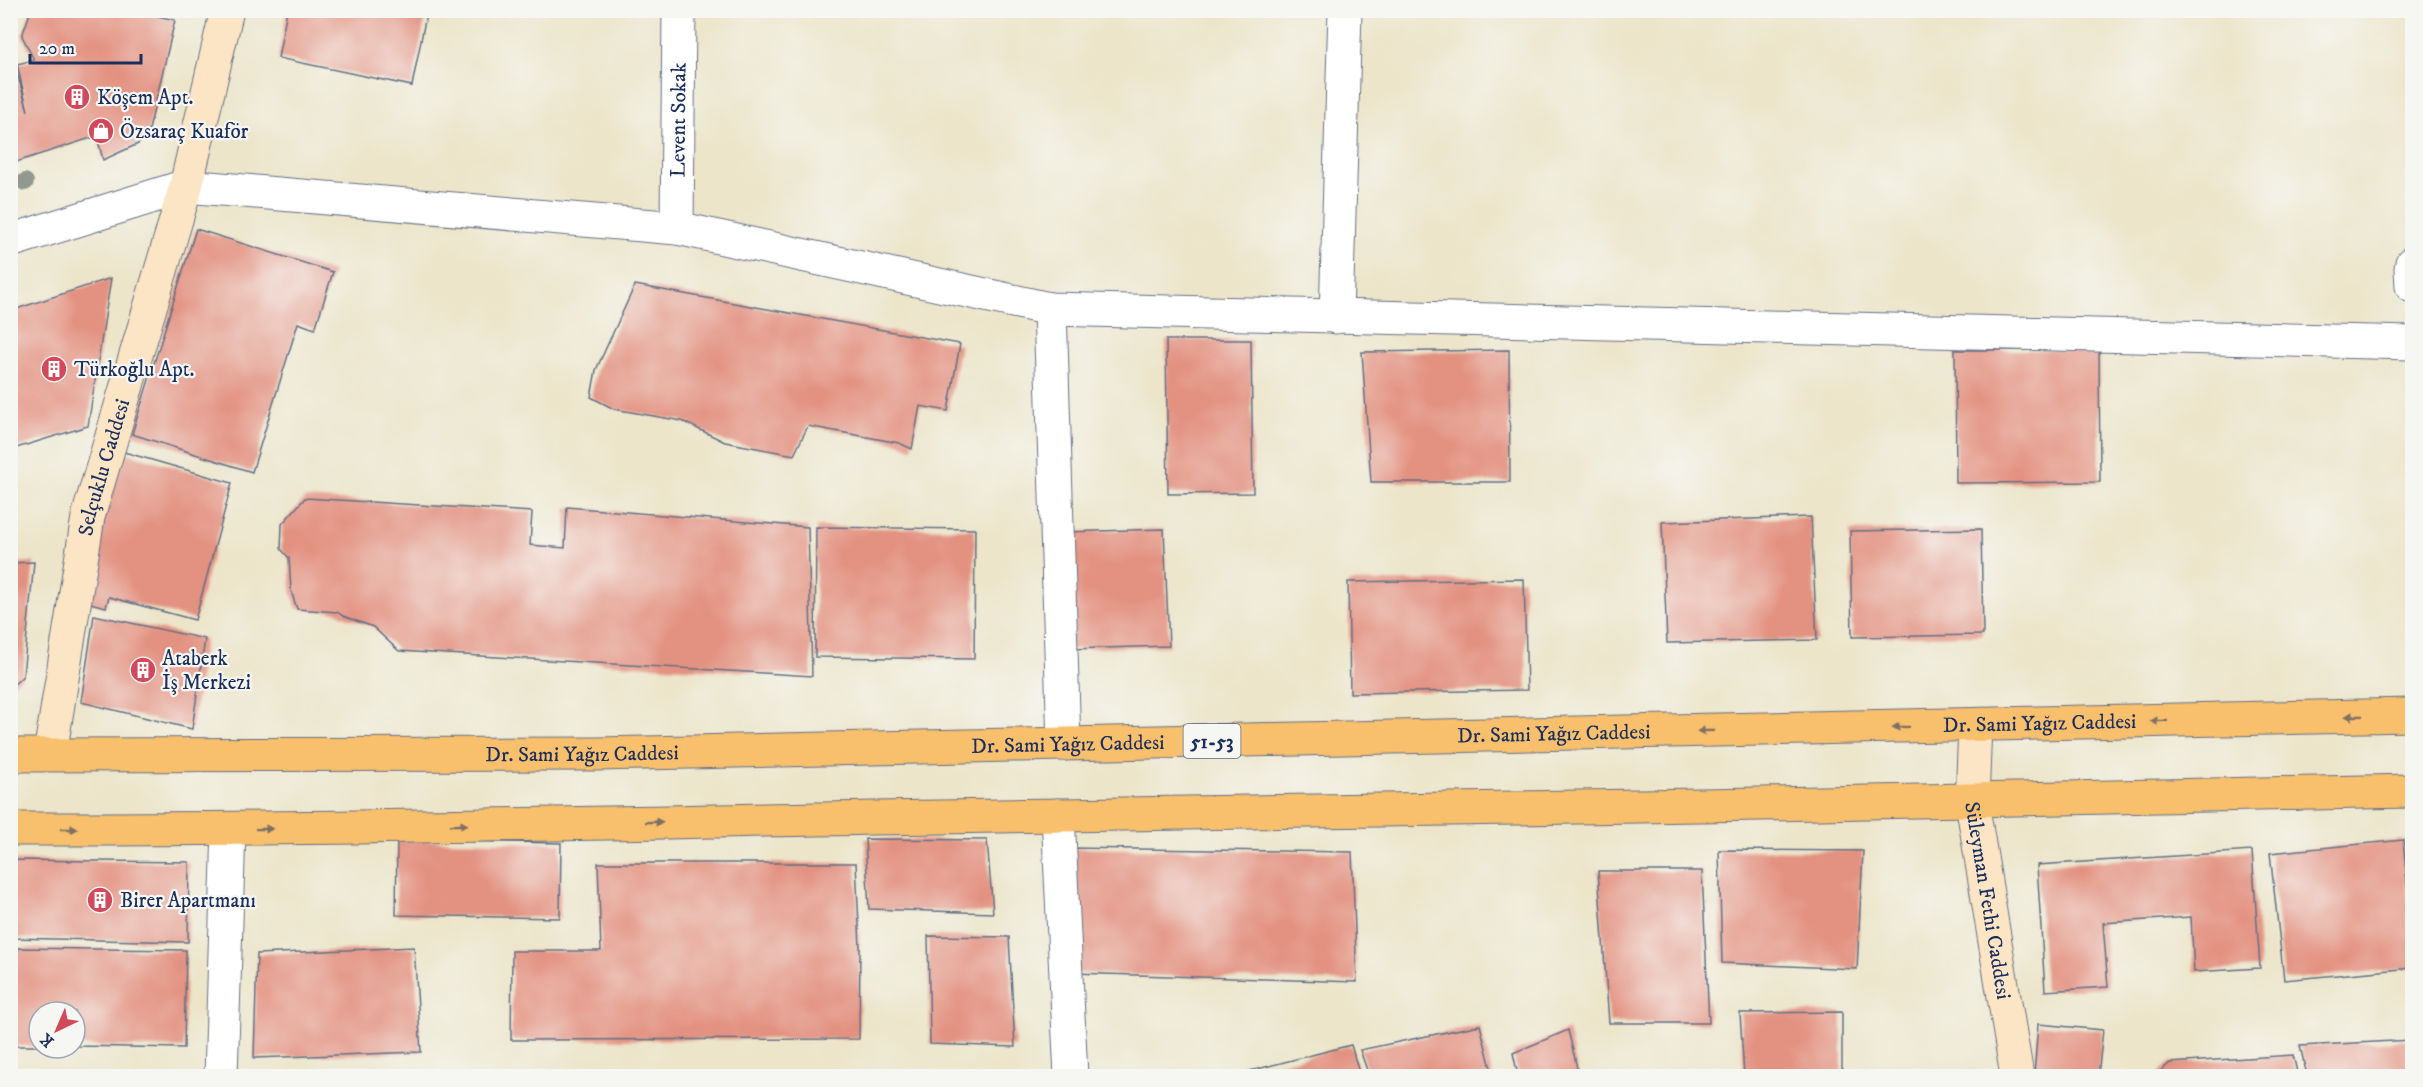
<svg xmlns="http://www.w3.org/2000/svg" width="2423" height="1087" font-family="'IM FELL DW Pica',serif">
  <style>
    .building { fill: #e39281 }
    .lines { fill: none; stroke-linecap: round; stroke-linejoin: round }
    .minor-casing { stroke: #646f84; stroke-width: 35 }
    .tertiary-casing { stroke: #646f84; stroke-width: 35 }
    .secondary-casing { stroke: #646f84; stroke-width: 35 }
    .primary-casing { stroke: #646f84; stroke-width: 35 }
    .minor { stroke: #fff; stroke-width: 33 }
    .tertiary { stroke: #fff; stroke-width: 33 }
    .secondary { stroke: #fce5c4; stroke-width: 33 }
    .primary { stroke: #f8bf6c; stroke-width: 33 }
    .tree { fill: #919990 }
    .oneway { fill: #7e7064 }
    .labels { text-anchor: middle; stroke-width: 4.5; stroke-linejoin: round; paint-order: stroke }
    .shield { fill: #f6f6f2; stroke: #5d6b8a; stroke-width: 1.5 }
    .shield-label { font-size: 20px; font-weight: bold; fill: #1b2f5e }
    .poi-label { font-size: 21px; fill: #1b2f5e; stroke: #f6f6f2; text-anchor: start }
    .street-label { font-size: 21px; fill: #1b2f5e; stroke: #f6f6f2 }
  </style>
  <rect width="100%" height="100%" fill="#f6f6f2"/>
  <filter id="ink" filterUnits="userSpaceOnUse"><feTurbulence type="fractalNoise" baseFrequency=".0167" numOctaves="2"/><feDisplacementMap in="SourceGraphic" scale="12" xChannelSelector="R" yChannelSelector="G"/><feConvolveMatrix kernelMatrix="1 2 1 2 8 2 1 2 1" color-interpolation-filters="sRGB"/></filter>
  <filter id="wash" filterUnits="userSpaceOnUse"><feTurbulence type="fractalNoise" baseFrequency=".008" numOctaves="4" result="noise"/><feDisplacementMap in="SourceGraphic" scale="24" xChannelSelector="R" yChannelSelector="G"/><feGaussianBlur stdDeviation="1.35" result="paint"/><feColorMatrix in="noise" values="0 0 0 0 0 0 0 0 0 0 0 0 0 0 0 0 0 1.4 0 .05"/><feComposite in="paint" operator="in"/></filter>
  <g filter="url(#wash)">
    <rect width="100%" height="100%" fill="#ece5ca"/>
    <g id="blocks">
      <!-- building -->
      <g class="building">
        <polygon points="31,10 131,10 175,20 148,134 138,144 103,160 97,136 10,164 10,49 28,111 17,64 34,60 22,36"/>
        <polygon points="287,10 427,10 412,86 278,58"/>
        <polygon points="196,229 333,272 315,329 298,323 252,472 132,434"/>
        <polygon points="111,278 88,426 10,450 10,311"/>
        <polygon points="635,285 960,344 948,411 920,406 912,449 899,443 808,426 794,455 725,442 682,421 614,409 591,397 596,370"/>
        <polygon points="1166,340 1251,340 1253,493 1168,494"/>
        <polygon points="1509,350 1510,482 1371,482 1362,352"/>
        <polygon points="1955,350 2099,350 2100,482 1956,483"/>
        <polygon points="124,452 232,483 195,620 109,597 106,607 86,602 88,517"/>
        <polygon points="305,498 532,512 530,545 565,548 567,507 808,527 812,676 399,651 373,627 343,616 337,612 297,609 291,591 289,558 281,549 282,524"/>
        <polygon points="1811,517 1817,640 1667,643 1662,522"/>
        <polygon points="816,527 975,529 974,659 815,657"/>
        <polygon points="1164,529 1169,646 1070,649 1065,532"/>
        <polygon points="1981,529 1983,635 1852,637 1850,531"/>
        <polygon points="34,562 23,676 10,688 10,563"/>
        <polygon points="1524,579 1527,690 1350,693 1348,582"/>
        <polygon points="94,615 205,639 192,729 81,702"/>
        <polygon points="865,839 987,840 993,913 869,909"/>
        <polygon points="397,840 561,843 560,918 396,915"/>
        <polygon points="2403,840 2412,933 2412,968 2284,980 2270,853"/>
        <polygon points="1068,848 1352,852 1357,982 1073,973"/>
        <polygon points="1719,850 1863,851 1857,969 1722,963"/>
        <polygon points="2252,851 2260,968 2194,972 2191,917 2103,923 2108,987 2045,991 2037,865"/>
        <polygon points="10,860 189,862 188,942 10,938"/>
        <polygon points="598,863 856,863 860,947 859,1039 511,1040 512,951 601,951"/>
        <polygon points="1598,871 1702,871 1709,1023 1609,1023"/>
        <polygon points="928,936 1009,937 1015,1047 930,1044"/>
        <polygon points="414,947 421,1052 254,1058 257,954"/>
        <polygon points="10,948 186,950 184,1048 75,1046 75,1012 39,1012 39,1046 10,1046"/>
        <polygon points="1842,1012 1842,1076 1744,1076 1740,1013"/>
        <polygon points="2038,1024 2103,1030 2098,1076 2034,1076"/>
        <polygon points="1480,1025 1493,1076 1369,1076 1360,1050"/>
        <polygon points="1568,1030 1579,1076 1518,1076 1513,1053"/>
        <polygon points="2412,1040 2412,1076 2307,1076 2300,1046"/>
        <polygon points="1351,1045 1360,1076 1230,1076"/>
        <polygon points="2293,1055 2298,1076 2155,1076 2170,1063"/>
      </g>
    </g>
  </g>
  <g filter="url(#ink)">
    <use href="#blocks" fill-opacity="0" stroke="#646f84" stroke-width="1.5"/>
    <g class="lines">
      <!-- minor casing -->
      <g class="minor-casing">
        <g id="minor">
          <path id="s1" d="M 677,228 L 679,10"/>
          <polyline points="2412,263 2411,269 2412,286"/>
          <polyline points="1050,309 1064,744"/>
          <polyline points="1336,317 1345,10"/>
          <polyline points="1058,815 1071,1076"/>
          <polyline points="221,1076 229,829"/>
        </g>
      </g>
      <!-- tertiary casing -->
      <g class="tertiary-casing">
        <polyline id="tertiary" points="10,241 186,186 677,228 1050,309 2412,343"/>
      </g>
      <!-- secondary casing -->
      <g class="secondary-casing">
        <g id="secondary">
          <path id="s2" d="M 1975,725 L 1972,802 L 2017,1076"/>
          <path id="s3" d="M 50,754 L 88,517 L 186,186 L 227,10"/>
        </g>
      </g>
      <!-- primary casing -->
      <g class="primary-casing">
        <g id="primary">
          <path id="s4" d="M 10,755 L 597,754 L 2412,715"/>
          <path d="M 10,829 C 361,830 711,820 1061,815 C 1511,808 1962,802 2412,791"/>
        </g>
      </g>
      <!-- minor -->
      <use href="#minor" class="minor"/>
      <!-- tertiary -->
      <use href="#tertiary" class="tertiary"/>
      <!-- secondary -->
      <use href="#secondary" class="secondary"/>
      <!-- primary -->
      <use href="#primary" class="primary"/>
    </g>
    <!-- trees -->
    <circle class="tree" cx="25" cy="182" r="9"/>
    <!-- one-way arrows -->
    <defs><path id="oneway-solid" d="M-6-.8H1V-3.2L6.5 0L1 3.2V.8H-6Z" transform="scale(1.5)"/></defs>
    <g class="oneway">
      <use href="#oneway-solid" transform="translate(2354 716) rotate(179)"/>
      <use href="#oneway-solid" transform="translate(2159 721) rotate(179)"/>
      <use href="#oneway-solid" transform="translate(1901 727) rotate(179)"/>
      <use href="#oneway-solid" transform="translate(1706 731) rotate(179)"/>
      <use href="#oneway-solid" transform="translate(654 822) rotate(-1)"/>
      <use href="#oneway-solid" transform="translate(459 825) rotate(-1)"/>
      <use href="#oneway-solid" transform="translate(69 829)"/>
      <use href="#oneway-solid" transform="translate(264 829) rotate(-1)"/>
    </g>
  </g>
  <!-- icons -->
  <defs>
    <g id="building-disc" transform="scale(1.35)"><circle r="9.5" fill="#d1495b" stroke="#f6f6f2"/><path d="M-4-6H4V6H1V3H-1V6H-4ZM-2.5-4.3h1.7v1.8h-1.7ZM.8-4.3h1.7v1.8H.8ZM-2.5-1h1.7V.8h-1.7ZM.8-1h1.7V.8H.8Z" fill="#fff"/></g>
    <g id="shop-disc" transform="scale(1.35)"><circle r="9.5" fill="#d1495b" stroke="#f6f6f2"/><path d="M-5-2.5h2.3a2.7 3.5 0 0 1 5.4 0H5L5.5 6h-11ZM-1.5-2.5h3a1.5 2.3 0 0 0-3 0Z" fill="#fff"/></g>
  </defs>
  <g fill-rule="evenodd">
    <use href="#building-disc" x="77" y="97"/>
    <use href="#shop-disc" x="101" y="131"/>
    <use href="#building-disc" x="54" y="369"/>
    <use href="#building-disc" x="143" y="670"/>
    <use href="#building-disc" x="100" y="900"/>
  </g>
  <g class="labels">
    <!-- shield labels -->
    <rect class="shield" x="1183.5" y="724" width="57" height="34" rx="4.5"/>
    <g class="shield-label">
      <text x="1212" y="748">51-53</text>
    </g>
    <!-- poi labels -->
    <g class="poi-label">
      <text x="97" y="104">Köşem Apt.</text>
      <text x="120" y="138">Özsaraç Kuaför</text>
      <text x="74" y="376">Türkoğlu Apt.</text>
      <text x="162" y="665">Ataberk<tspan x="162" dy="24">İş Merkezi</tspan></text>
      <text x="120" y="907">Birer Apartmanı</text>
    </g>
    <!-- street labels -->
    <g class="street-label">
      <text dy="7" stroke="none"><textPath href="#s1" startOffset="108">Levent Sokak</textPath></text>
      <text dy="7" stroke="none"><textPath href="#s3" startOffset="292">Selçuklu Caddesi</textPath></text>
      <text dy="7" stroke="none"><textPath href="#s4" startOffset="2030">Dr. Sami Yağız Caddesi</textPath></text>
      <text dy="7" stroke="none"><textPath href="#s4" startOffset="1544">Dr. Sami Yağız Caddesi</textPath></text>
      <text dy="7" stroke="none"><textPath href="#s4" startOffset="1058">Dr. Sami Yağız Caddesi</textPath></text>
      <text dy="7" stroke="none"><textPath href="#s4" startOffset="572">Dr. Sami Yağız Caddesi</textPath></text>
      <text dy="7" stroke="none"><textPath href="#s2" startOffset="177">Süleyman Fethi Caddesi</textPath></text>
    </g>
  </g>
  <!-- margin -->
  <rect width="2423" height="1087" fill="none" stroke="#f6f6f2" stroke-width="36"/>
  <!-- north arrow -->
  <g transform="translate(57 1030) rotate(224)"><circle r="28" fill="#f6f6f2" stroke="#9ea6b7" stroke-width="1.5"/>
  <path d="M0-4.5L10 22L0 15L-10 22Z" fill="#d1495b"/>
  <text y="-9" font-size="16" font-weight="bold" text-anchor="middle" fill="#1b2f5e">K</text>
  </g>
  <!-- scale -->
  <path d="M30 54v9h111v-9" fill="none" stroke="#1b2f5e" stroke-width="3"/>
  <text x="39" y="54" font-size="18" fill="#1b2f5e" stroke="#f6f6f2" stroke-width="4.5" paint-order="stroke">20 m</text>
</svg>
